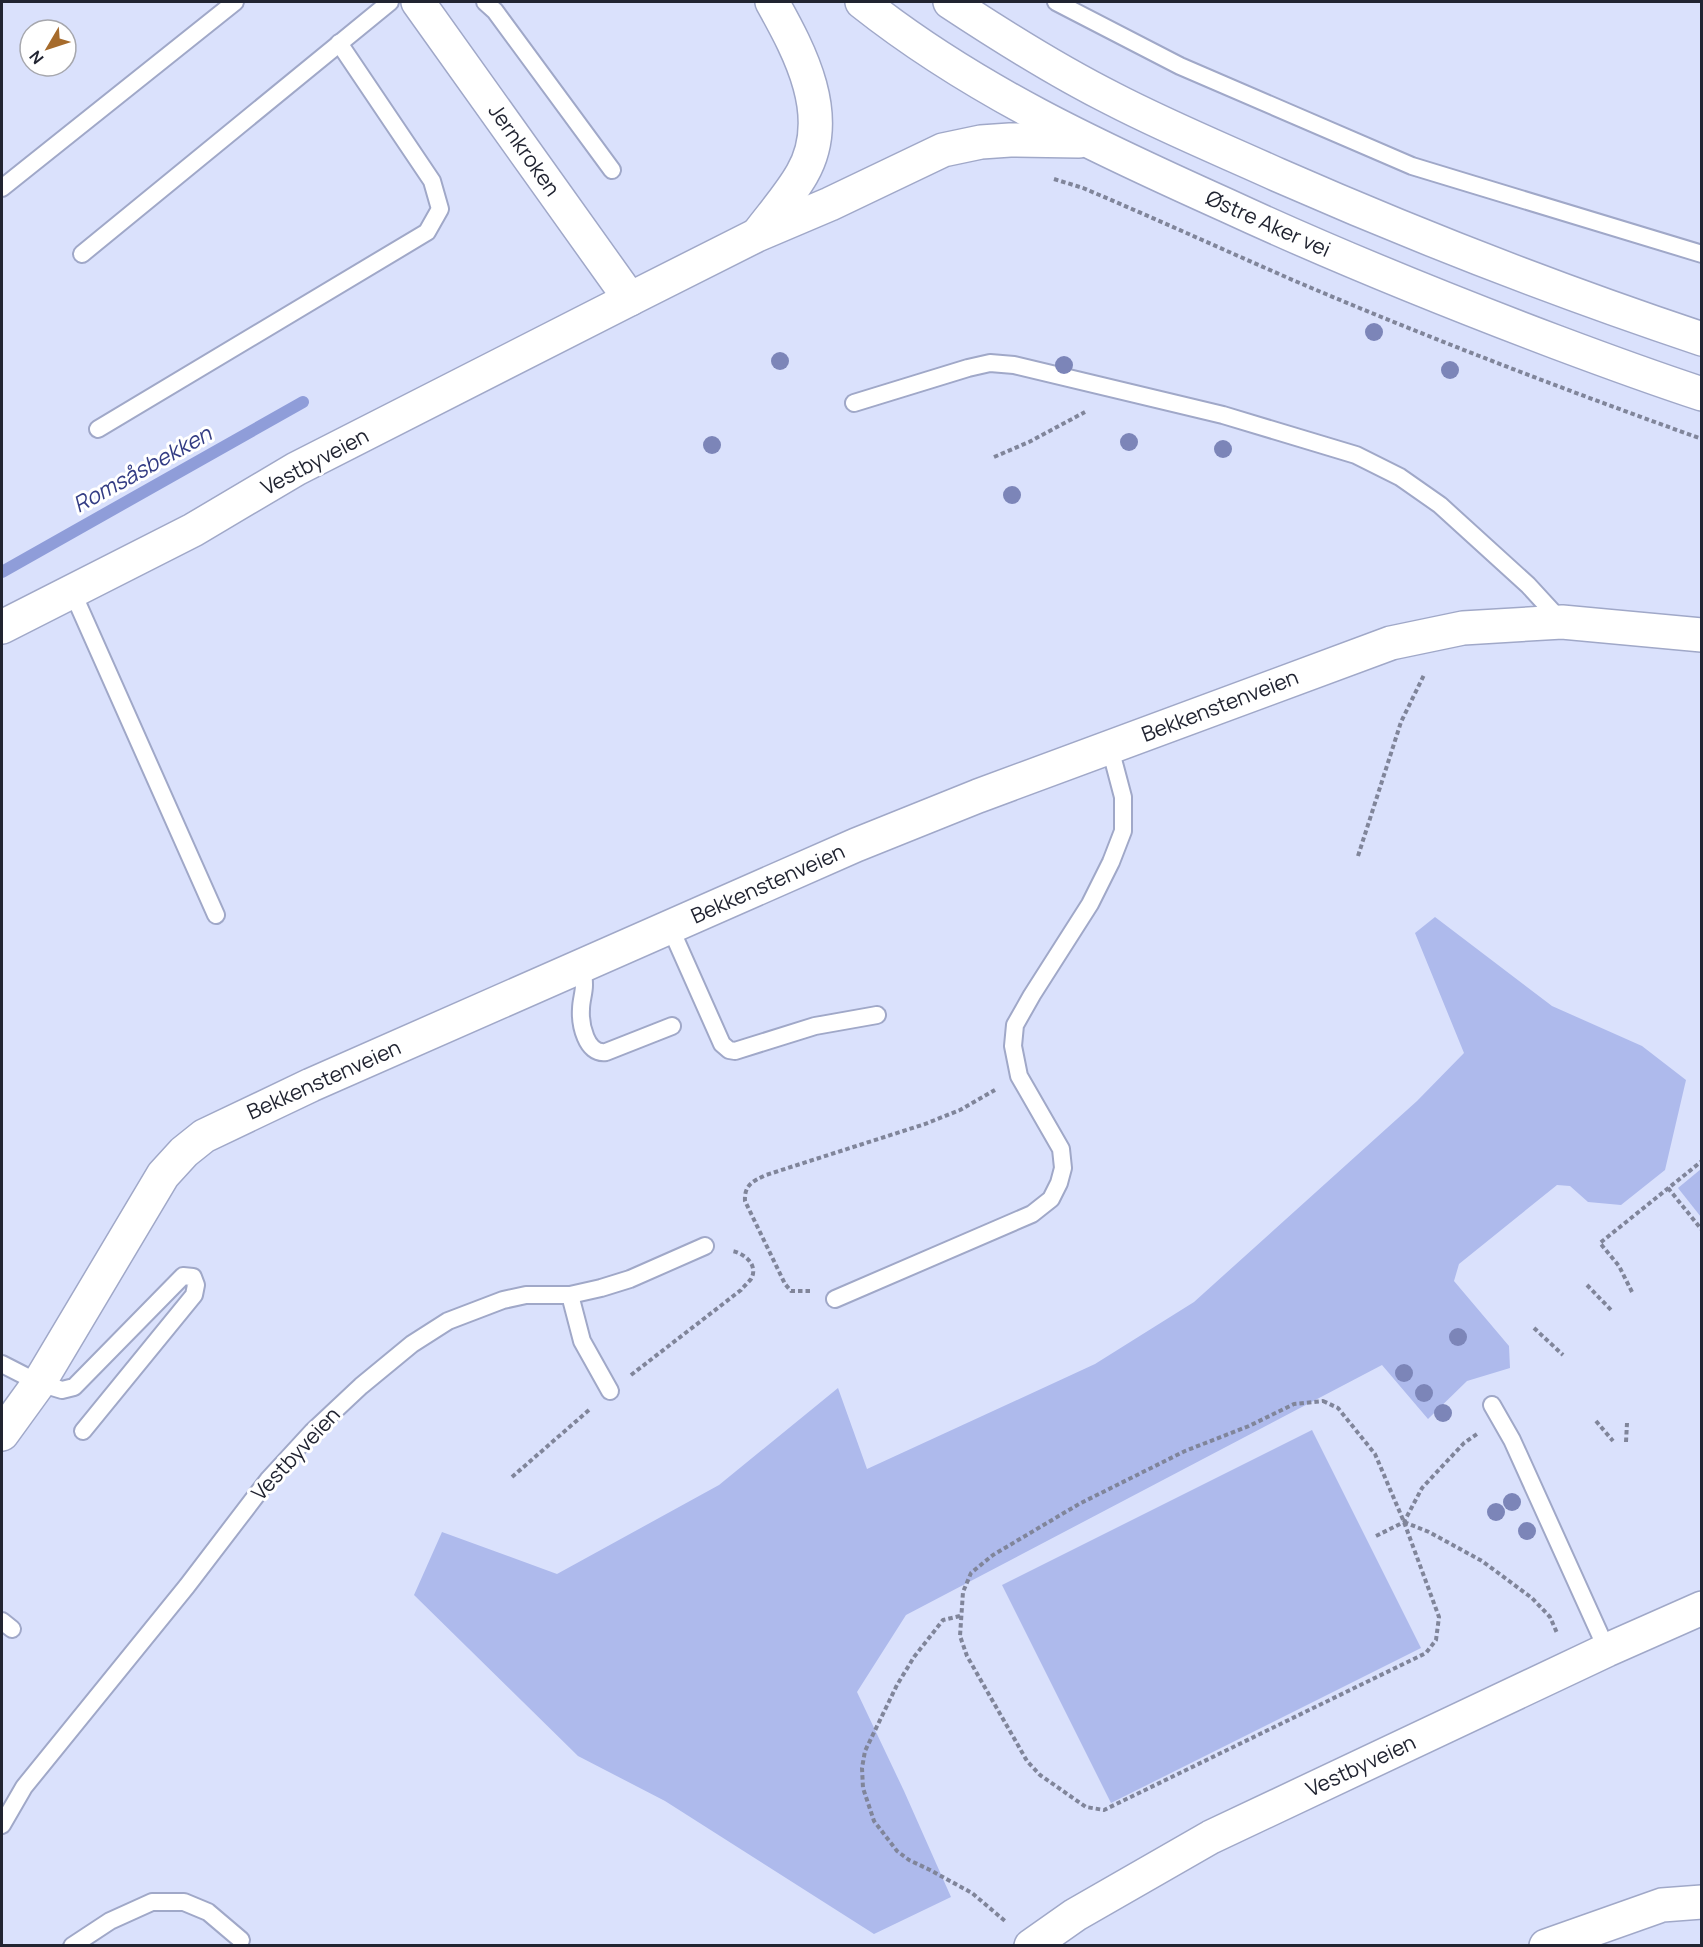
<svg xmlns="http://www.w3.org/2000/svg" width="1703" height="1947" font-family="Manrope,sans-serif">
  <style>
    .green { fill: #aebaec }
    .lines { fill: none; stroke-linecap: round; stroke-linejoin: round }
    .stream { stroke: #8f9dd9; stroke-width: 12 }
    .lane-casing { stroke: #a0a8c8; stroke-width: 20 }
    .street-casing { stroke: #a0a8c8; stroke-width: 36 }
    .highway-casing { stroke: #a0a8c8; stroke-width: 36 }
    .path { stroke: #80859a; stroke-width: 4; stroke-dasharray: 4.5 3; stroke-linecap: butt }
    .lane { stroke: #fff; stroke-width: 16 }
    .street { stroke: #fff; stroke-width: 33 }
    .highway { stroke: #fff; stroke-width: 33 }
    .tree { fill: #7c85b8 }
    .labels { text-anchor: middle; stroke-width: 6; stroke-linejoin: round; paint-order: stroke }
    .street-label { font-size: 21px; fill: #212431; stroke: #fff }
    .water-label { font-size: 22px; font-style: italic; fill: #333c84; stroke: #fff }
  </style>
  <rect width="100%" height="100%" fill="#dae1fc"/>
  <!-- green -->
  <g class="green">
    <polygon points="1435,917 1552,1006 1642,1046 1686,1080 1665,1170 1621,1205 1588,1202 1570,1186 1557,1185 1459,1264 1454,1281 1509,1346 1510,1368 1467,1381 1428,1419 1382,1365 906,1615 857,1692 904,1791 951,1897 874,1934 665,1801 578,1756 414,1595 442,1532 557,1574 719,1485 838,1388 867,1469 1095,1364 1194,1302 1417,1101 1464,1053 1415,933"/>
    <polygon points="1701,1169 1701,1217 1678,1188"/>
    <polygon points="1312,1430 1421,1648 1111,1803 1002,1585"/>
  </g>
  <g class="lines">
    <!-- stream -->
    <polyline class="stream" points="2,572 303,402"/>
    <!-- lane casing -->
    <g class="lane-casing">
      <g id="lane">
        <polyline points="485,2 495,11 612,170"/>
        <polyline points="1056,2 1180,66 1412,166 1702,254"/>
        <polyline points="2,188 235,2"/>
        <polyline points="82,254 390,2"/>
        <polyline points="854,403 968,368 990,363 1014,365 1223,415 1356,455 1400,477 1440,505 1528,585 1562,622"/>
        <polyline points="98,429 427,232 440,209 432,181 339,43"/>
        <polyline points="72,591 216,915"/>
        <polyline points="670,927 722,1044 729,1050 735,1051 815,1026 877,1015"/>
        <path d="M 582,966 C 583,972 584,979 584,985 C 584,993 581,1001 581,1009 C 580,1024 586,1055 606,1052 L 672,1026"/>
        <polyline points="570,1295 582,1341 610,1391"/>
        <polyline points="835,1299 1032,1214 1051,1199 1059,1183 1063,1168 1061,1149 1019,1076 1013,1046 1015,1025 1032,995 1090,904 1111,862 1123,831 1123,797 1110,748"/>
        <polyline points="2,1364 39,1383 62,1390 74,1387 183,1276 193,1277 196,1285 194,1295 83,1431"/>
        <polyline points="1492,1405 1512,1440 1607,1650"/>
        <polyline points="2,1621 12,1629"/>
        <polyline points="2,1825 24,1787 187,1586 268,1480 313,1431 361,1386 412,1344 448,1321 503,1300 526,1295 570,1295 601,1288 630,1279 705,1246"/>
        <polyline points="72,1946 110,1921 152,1902 184,1902 208,1912 241,1940"/>
      </g>
    </g>
    <!-- street casing -->
    <g class="street-casing">
      <g id="street">
        <polyline points="2,627 193,530 296,469 630,299 418,2"/>
        <polyline points="2,1434 39,1383 163,1175 184,1152 204,1136 311,1085 856,845 978,796 1391,643 1463,628 1562,622 1702,635"/>
        <polyline points="1031,1946 1075,1915 1211,1837 1607,1650 1702,1608"/>
        <polyline points="1546,1946 1662,1905 1702,1902"/>
      </g>
    </g>
    <!-- highway casing -->
    <g class="highway-casing">
      <g id="highway">
        <path d="M 862,2 C 973,90 1099,148 1228,206 C 1336,256 1445,300 1556,342 C 1604,360 1653,378 1702,394"/>
        <path d="M 950,2 C 1003,37 1057,71 1113,99 C 1167,127 1223,150 1278,175 C 1417,236 1558,291 1702,339"/>
        <path d="M 758,234 C 773,214 790,195 802,174 C 835,117 800,52 772,2"/>
        <polyline points="630,299 757,235 830,204 943,150 981,142 1010,140 1079,141"/>
      </g>
    </g>
    <!-- path -->
    <g class="path">
      <path d="M 1054,179 L 1083,188 C 1154,218 1224,250 1295,281 C 1429,338 1565,390 1702,439"/>
      <polyline points="994,457 1029,442 1085,412"/>
      <polyline points="1358,856 1401,722 1424,675"/>
      <polyline points="1668,1188 1702,1230"/>
      <polyline points="1587,1285 1612,1311"/>
      <path d="M 810,1291 L 791,1291 L 785,1284 L 745,1201 C 744,1185 753,1181 766,1175 L 925,1124 L 960,1110 L 995,1090"/>
      <polyline points="1632,1292 1619,1266 1600,1243 1702,1161"/>
      <polyline points="1534,1328 1563,1355"/>
      <path d="M 631,1375 L 741,1290 C 744,1286 748,1283 751,1279 C 759,1265 744,1253 732,1251"/>
      <polygon points="1323,1401 1338,1408 1375,1454 1404,1522 1439,1617 1436,1640 1426,1653 1104,1810 1086,1807 1040,1775 1027,1761 967,1656 960,1636 963,1592 971,1573 993,1555 1079,1504 1185,1451 1249,1426 1294,1404"/>
      <polyline points="1596,1421 1613,1441"/>
      <polyline points="1626,1442 1627,1423"/>
      <polyline points="512,1477 589,1410"/>
      <polyline points="1404,1522 1429,1532 1482,1561 1532,1598 1550,1617 1557,1633"/>
      <polyline points="1376,1536 1404,1522 1422,1488 1464,1443 1477,1434"/>
      <polyline points="960,1616 943,1620 914,1657 897,1685 865,1751 862,1768 863,1788 874,1821 897,1851 909,1860 930,1870 972,1893 1005,1921"/>
    </g>
    <!-- lane -->
    <use href="#lane" class="lane"/>
    <!-- street -->
    <use href="#street" class="street"/>
    <!-- highway -->
    <use href="#highway" class="highway"/>
  </g>
  <!-- trees -->
  <g class="tree">
    <circle cx="1374" cy="332" r="9"/>
    <circle cx="780" cy="361" r="9"/>
    <circle cx="1064" cy="365" r="9"/>
    <circle cx="1450" cy="370" r="9"/>
    <circle cx="1129" cy="442" r="9"/>
    <circle cx="712" cy="445" r="9"/>
    <circle cx="1223" cy="449" r="9"/>
    <circle cx="1012" cy="495" r="9"/>
    <circle cx="1458" cy="1337" r="9"/>
    <circle cx="1404" cy="1373" r="9"/>
    <circle cx="1424" cy="1393" r="9"/>
    <circle cx="1443" cy="1413" r="9"/>
    <circle cx="1512" cy="1502" r="9"/>
    <circle cx="1496" cy="1512" r="9"/>
    <circle cx="1527" cy="1531" r="9"/>
  </g>
  <g class="labels">
    <!-- street labels -->
    <g class="street-label">
      <text transform="translate(524 150) rotate(55)" y="7">Jernkroken</text>
      <text transform="translate(1268 224) rotate(24)" y="7">Østre Aker vei</text>
      <text transform="translate(315 462) rotate(-28)" y="7">Vestbyveien</text>
      <text transform="translate(1220 706) rotate(-21)" y="7">Bekkenstenveien</text>
      <text transform="translate(768 884) rotate(-24)" y="7">Bekkenstenveien</text>
      <text transform="translate(324 1080) rotate(-24)" y="7">Bekkenstenveien</text>
      <text transform="translate(296 1454) rotate(-47)" y="7">Vestbyveien</text>
      <text transform="translate(1361 1766) rotate(-25)" y="7">Vestbyveien</text>
    </g>
    <!-- water labels -->
    <g class="water-label">
      <text transform="translate(142 469) rotate(-29)" y="8">Romsåsbekken</text>
    </g>
  </g>
  <!-- border -->
  <rect width="1703" height="1947" fill="none" stroke="#212431" stroke-width="6"/>
  <!-- north arrow -->
  <g transform="translate(48 48) rotate(231)"><circle r="28" fill="#ffffff" stroke="#a6a7ad" stroke-width="1.5"/>
  <path d="M0-4.5L10 22L0 15L-10 22Z" fill="#a66b2c"/>
  <text y="-9" font-size="16" font-weight="bold" text-anchor="middle" fill="#212431">N</text>
  </g>
</svg>
